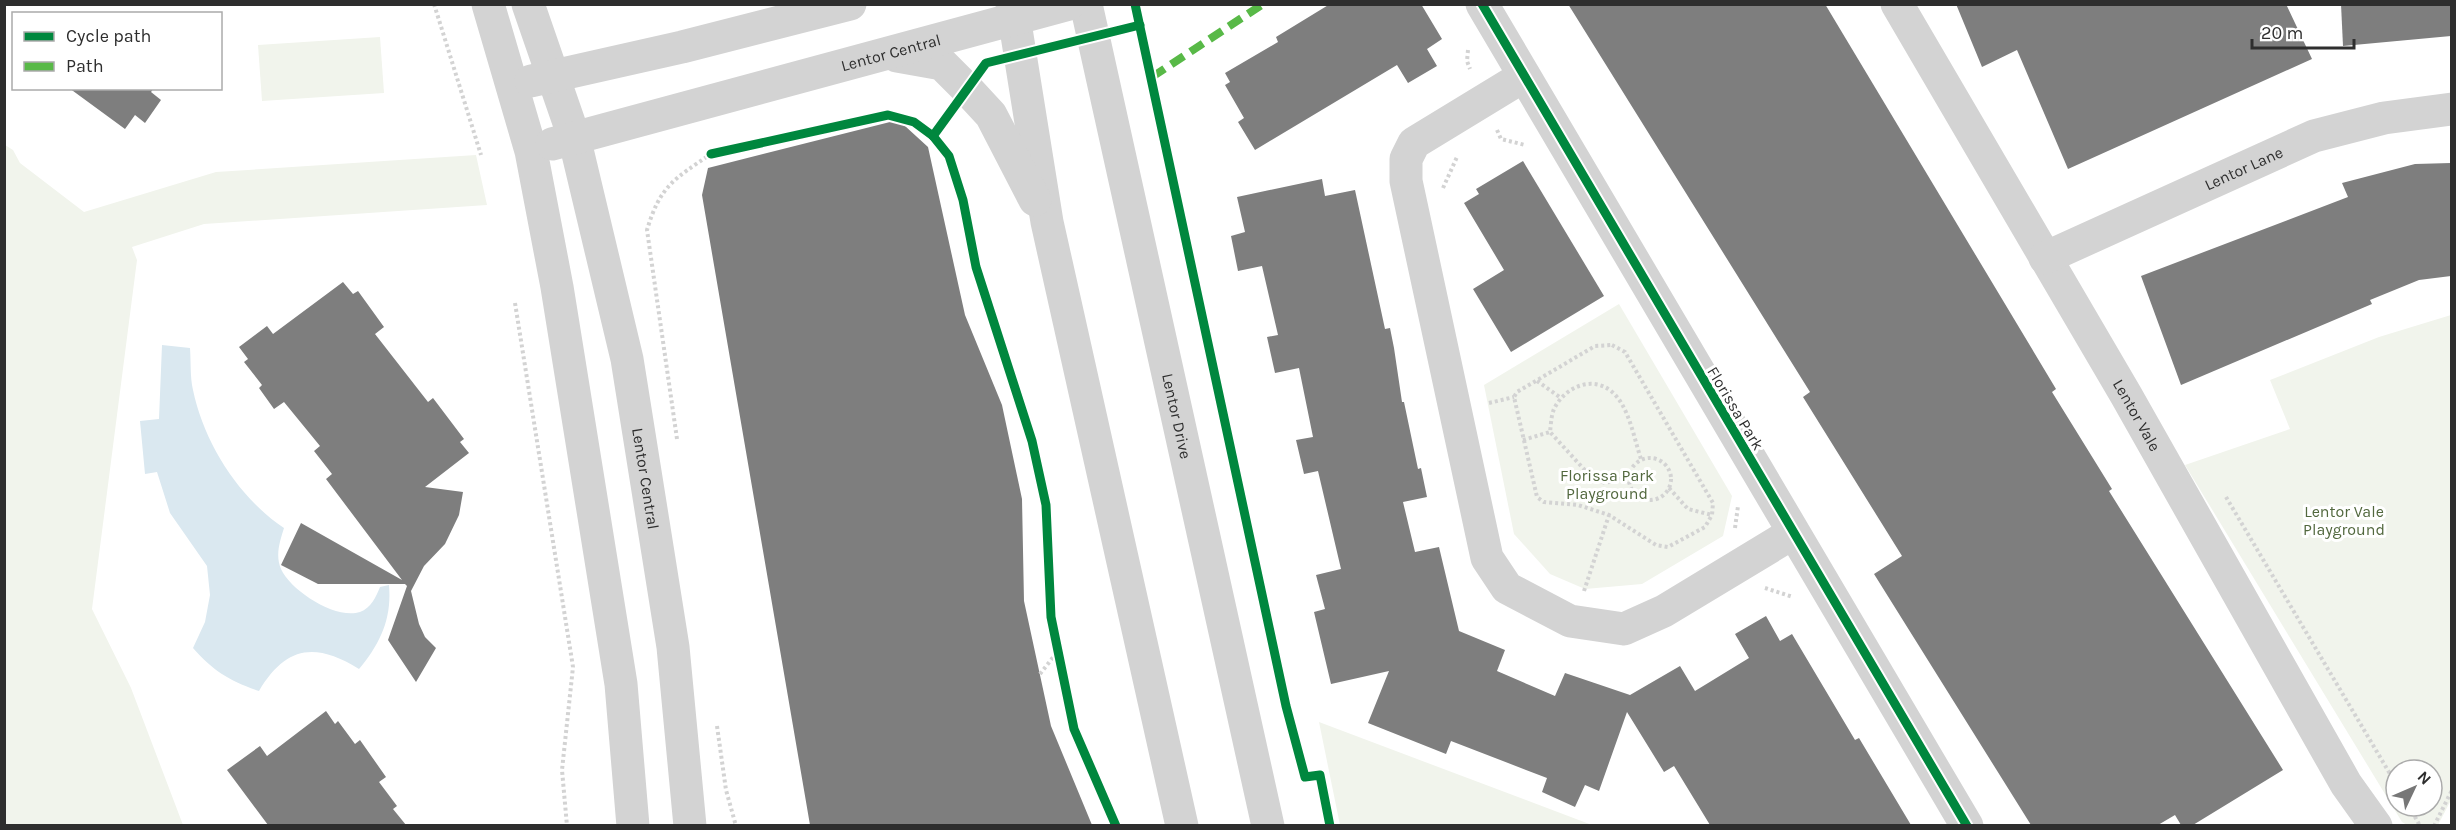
<svg xmlns="http://www.w3.org/2000/svg" width="2456" height="830" font-family="Karla,sans-serif">
  <style>
    .green { fill: #f1f4ec; fill-rule: evenodd }
    .water { fill: #dae8f0 }
    .building { fill: #7e7e7e }
    .lines { fill: none; stroke-linecap: round; stroke-linejoin: round }
    .path { stroke: #d3d3d3; stroke-width: 4; stroke-dasharray: 3 3; stroke-linecap: butt }
    .minor { stroke: #d3d3d3; stroke-width: 33 }
    .quiet { stroke: #58b947; stroke-width: 8; stroke-dasharray: 15 8; stroke-linecap: butt }
    .cycleway-casing { stroke: #fff; stroke-width: 13 }
    .cycleway { stroke: #00873e; stroke-width: 9 }
    .labels { text-anchor: middle; stroke-width: 6; stroke-linejoin: round; paint-order: stroke }
    .street-label { font-size: 16px; fill: #2e2e2e; stroke: #fff }
    .park-label { font-size: 16px; fill: #52683e; stroke: #fff }
  </style>
  <rect width="100%" height="100%" fill="#fff"/>
  <!-- green -->
  <g class="green">
    <polygon points="380,37 384,93 262,101 258,45"/>
    <polygon points="5,145 13,150 20,163 84,212 216,172 476,155 487,205 204,224 132,247 137,260 92,609 131,688 183,825 5,825"/>
    <polygon points="1619,304 1732,496 1723,536 1642,584 1585,589 1550,574 1514,534 1484,385"/>
    <path d="M 2451,315 L 2451,800 L 2438,825 L 2407,825 L 2402,822 L 2185,465 L 2290,429 L 2270,380 L 2379,337 ZM 2396,770 L 2432,770 L 2432,806 L 2396,806 Z"/>
    <polygon points="1319,722 1592,825 1340,825"/>
  </g>
  <!-- water -->
  <path class="water" d="M 162,345 L 190,348 C 191,362 190,377 193,390 C 204,443 239,498 284,528 C 280,541 275,555 281,569 C 291,591 336,620 360,612 C 371,608 376,597 380,587 L 389,585 C 392,619 380,644 359,669 C 315,642 286,646 259,691 C 230,681 213,671 193,648 L 205,622 L 210,595 L 207,566 L 170,513 L 157,472 L 145,474 L 140,421 L 159,419 Z"/>
  <!-- building -->
  <g class="building">
    <polygon points="1330,4 1421,4 1442,39 1427,49 1437,66 1408,83 1397,65 1255,150 1238,122 1244,118 1225,85 1230,82 1225,73 1278,42 1276,37"/>
    <polygon points="1568,4 1825,4 2056,389 2052,392 2112,489 2109,491 2283,770 2193,825 2181,825 2175,815 2158,825 2031,825 1874,574 1902,556 1803,397 1810,392"/>
    <polygon points="1956,4 2286,4 2312,59 2068,169 2017,50 1982,67"/>
    <polygon points="2341,4 2451,4 2451,36 2343,46"/>
    <polygon points="69,88 154,88 151,92 161,100 145,123 135,115 125,129"/>
    <polygon points="894,121 905,126 928,147 965,315 1002,405 1022,499 1024,601 1051,726 1092,825 810,825 702,195 708,168"/>
    <polygon points="1523,161 1604,296 1511,352 1473,289 1504,270 1464,203 1479,194 1476,189"/>
    <polygon points="2451,163 2451,276 2419,280 2370,300 2372,304 2181,385 2141,276 2348,197 2342,183 2415,164"/>
    <polygon points="1322,179 1325,196 1355,190 1385,329 1390,328 1394,348 1402,402 1404,402 1418,469 1421,468 1427,497 1403,502 1415,552 1439,547 1459,631 1505,650 1497,671 1555,696 1565,673 1630,695 1680,666 1695,691 1749,658 1735,634 1766,616 1780,641 1792,634 1855,740 1859,738 1911,825 1710,825 1674,766 1664,772 1627,712 1599,791 1585,785 1575,807 1542,792 1547,778 1451,741 1446,754 1368,723 1389,671 1331,684 1314,612 1325,609 1316,575 1341,569 1318,471 1304,474 1296,440 1313,437 1299,368 1275,373 1267,337 1278,335 1262,266 1238,271 1231,236 1245,232 1237,197"/>
    <polygon points="343,282 353,294 358,291 384,327 375,334 428,402 433,398 464,439 460,442 469,453 425,487 463,492 459,515 445,544 424,566 411,591 419,624 425,637 436,648 416,682 388,640 407,586 405,584 318,584 281,565 301,523 402,580 326,479 332,474 314,451 320,446 284,402 274,409 259,388 262,385 244,362 248,359 239,347 267,326 273,334"/>
    <polygon points="326,711 335,724 338,721 355,744 360,740 386,777 379,782 397,806 393,809 406,825 268,825 227,770 260,746 267,756"/>
  </g>
  <g class="lines">
    <!-- path -->
    <g class="path">
      <polyline points="434,4 481,155"/>
      <polyline points="606,4 618,4"/>
      <polyline points="1468,50 1467,61 1470,69"/>
      <polyline points="1497,130 1501,139 1525,145"/>
      <polyline points="1443,188 1457,157"/>
      <polyline points="515,303 573,667 562,770 567,826"/>
      <polygon points="1612,345 1625,352 1713,503 1712,515 1705,527 1668,547 1656,545 1609,515 1578,505 1544,502 1537,497 1514,397 1517,392 1595,346"/>
      <polyline points="1537,381 1561,398"/>
      <polyline points="1489,403 1514,397"/>
      <path d="M 677,439 L 647,230 C 660,186 674,179 711,154"/>
      <polyline points="1523,440 1550,432"/>
      <circle cx="1650" cy="479" r="21"/>
      <path d="M 1628,477 L 1605,483 L 1592,478 L 1550,432 C 1551,425 1551,416 1554,409 C 1564,388 1591,375 1611,391 C 1629,405 1634,439 1641,459"/>
      <polyline points="1669,488 1688,509 1712,515"/>
      <polyline points="2226,497 2396,784"/>
      <polyline points="1735,528 1738,506"/>
      <polyline points="1765,588 1793,597"/>
      <polyline points="1584,591 1609,515"/>
      <polyline points="1040,674 1058,651"/>
      <polyline points="717,726 726,790 736,826"/>
      <polyline points="2409,806 2420,826"/>
      <polyline points="2434,826 2452,790"/>
    </g>
    <!-- minor -->
    <g class="minor">
      <polyline points="488,4 531,151 557,287 621,684 633,826"/>
      <path id="s1" d="M 528,4 L 574,137 L 627,359 L 673,647 L 690,826"/>
      <polyline points="1012,4 1047,222 1182,826"/>
      <path id="s2" d="M 1086,4 L 1268,826"/>
      <polyline points="1482,4 1967,826"/>
      <path id="s3" d="M 1897,4 L 2126,395 L 2346,784 L 2376,826"/>
      <polyline points="897,56 942,64 967,89 991,115 1035,200"/>
      <polyline points="1524,76 1414,143 1406,159 1406,181 1487,558 1507,588 1570,621 1624,629 1664,611 1793,533"/>
      <polyline points="531,81 682,47 850,4"/>
      <path id="s4" d="M 552,144 L 1069,4"/>
      <path id="s5" d="M 2045,258 L 2314,136 L 2384,118 L 2452,109"/>
    </g>
    <!-- quiet -->
    <polyline class="quiet" points="1152,77 1263,4"/>
    <!-- cycleway casing -->
    <g class="cycleway-casing">
      <g id="cycleway">
        <polyline points="1135,4 1286,706 1305,777 1320,775 1330,826"/>
        <polyline points="1482,4 1967,826"/>
        <polyline points="933,136 986,63 1140,25"/>
        <polyline points="711,154 888,115 914,122 933,136 949,156 963,200 976,267 1032,441 1046,505 1051,617 1074,729 1116,826"/>
      </g>
    </g>
    <!-- cycleway -->
    <use href="#cycleway" class="cycleway"/>
  </g>
  <g class="labels">
    <!-- street labels -->
    <g class="street-label">
      <text dy="6" stroke="none"><textPath href="#s4" startOffset="351">Lentor Central</textPath></text>
      <text dy="6" stroke="none"><textPath href="#s5" startOffset="218">Lentor Lane</textPath></text>
      <text transform="translate(1736 408) rotate(59)" y="6">Florissa Park</text>
      <text dy="6" stroke="none"><textPath href="#s2" startOffset="422">Lentor Drive</textPath></text>
      <text dy="6" stroke="none"><textPath href="#s3" startOffset="476">Lentor Vale</textPath></text>
      <text dy="6" stroke="none"><textPath href="#s1" startOffset="490">Lentor Central</textPath></text>
    </g>
    <!-- park labels -->
    <g class="park-label">
      <text x="1607" y="481">Florissa Park<tspan x="1607" dy="18">Playground</tspan></text>
      <text x="2344" y="517">Lentor Vale<tspan x="2344" dy="18">Playground</tspan></text>
    </g>
  </g>
  <!-- border -->
  <rect width="2456" height="830" fill="none" stroke="#2e2e2e" stroke-width="12"/>
  <!-- legend -->
  <rect x="12" y="12" width="210" height="78" fill="#ffffff" stroke="#ababab" stroke-width="1.5"/>
  <rect x="24" y="32" width="30" height="9" fill="#00873e" stroke="#ababab" stroke-width="1.5"/>
  <text x="66" y="42" font-size="18" fill="#2e2e2e">Cycle path</text>
  <rect x="24" y="62" width="30" height="9" fill="#58b947" stroke="#ababab" stroke-width="1.5"/>
  <text x="66" y="72" font-size="18" fill="#2e2e2e">Path</text>
  <!-- north arrow -->
  <g transform="translate(2414 788) rotate(46)"><circle r="28" fill="#ffffff" stroke="#ababab" stroke-width="1.5"/>
  <path d="M0-4.5L10 22L0 15L-10 22Z" fill="#777777"/>
  <text y="-9" font-size="16" font-weight="bold" text-anchor="middle" fill="#2e2e2e">N</text>
  </g>
  <!-- scale -->
  <path d="M2252 39v9h102v-9" fill="none" stroke="#2e2e2e" stroke-width="3"/>
  <text x="2261" y="39" font-size="18" fill="#2e2e2e" stroke="#ffffff" stroke-width="4.5" paint-order="stroke">20 m</text>
</svg>
